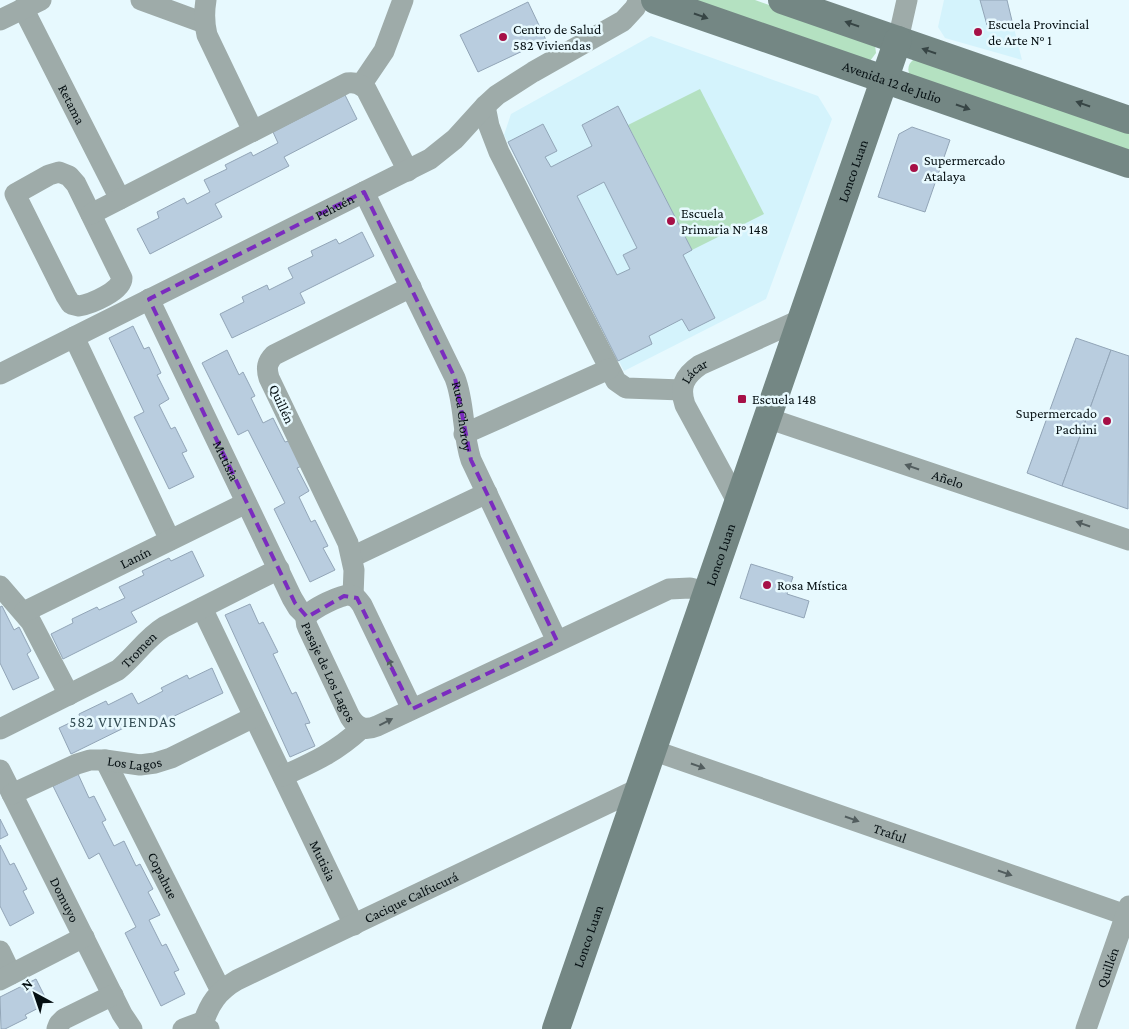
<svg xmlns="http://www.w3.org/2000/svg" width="1129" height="1029" font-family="'Crimson Pro',serif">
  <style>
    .built { fill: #d4f3fc }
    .green { fill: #b4e1c1 }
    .building { fill: #b9cddf; stroke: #92a5b7; fill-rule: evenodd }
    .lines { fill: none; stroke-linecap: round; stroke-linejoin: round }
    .street { stroke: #9eaba9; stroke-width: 21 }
    .secondary { stroke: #748784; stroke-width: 28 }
    .oneway { fill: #374545 }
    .oneway2 { fill: #525d5e }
    .marked { fill: none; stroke: #7b2cbf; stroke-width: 4; stroke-dasharray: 10 6; stroke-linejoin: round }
    .poi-dot { fill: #a61047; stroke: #e7f9fe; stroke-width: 2 }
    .labels { text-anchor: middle; stroke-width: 5; stroke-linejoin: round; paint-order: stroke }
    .poi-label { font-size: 14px; fill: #050f12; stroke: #e7f9fe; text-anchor: start }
    .street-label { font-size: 14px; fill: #050f12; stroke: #e7f9fe }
    .neighbourhood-label { font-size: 15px; letter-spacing: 1px; fill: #314b52; stroke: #e7f9fe }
  </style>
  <rect width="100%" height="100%" fill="#e7f9fe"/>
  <!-- built -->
  <g class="built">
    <polygon points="944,0 1007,0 1022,60 945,38 938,27"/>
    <polygon points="651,36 818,96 832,119 766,299 624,371 504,135 511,114"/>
  </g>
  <!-- green -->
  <g class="green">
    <polygon points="686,0 755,0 870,40 875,45 876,53 870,61"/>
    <path d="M 914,59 L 1129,130 L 1129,154 L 910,76 C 907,69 908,64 914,59 Z"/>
    <polygon points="700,89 764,214 692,250 628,125"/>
  </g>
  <!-- building -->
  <g class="building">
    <polygon points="980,0 1007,0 1013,25 1003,28 1001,21 987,25"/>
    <polygon points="528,2 546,40 478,72 460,35"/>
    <polygon points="345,95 357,119 284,157 289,166 215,204 222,217 150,254 137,229 159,218 157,212 184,198 187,204 210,192 204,180 227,169 225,165 251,152 253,156 278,143 273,132"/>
    <path d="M 618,106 L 692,250 L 683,255 L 715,318 L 689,331 L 682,319 L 649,336 L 652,344 L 618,361 L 508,142 L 543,124 L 557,151 L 545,157 L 551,167 L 592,146 L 582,125 ZM 604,182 L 637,248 L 623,255 L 630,269 L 617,275 L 577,196 Z"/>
    <polygon points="912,127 950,140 925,212 878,197 899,134"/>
    <polygon points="362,232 374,256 300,293 305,303 232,338 220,314 244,302 242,297 267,285 269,290 293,278 288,268 313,256 311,251 336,239 339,244"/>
    <polygon points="133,326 144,349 149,347 161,373 157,375 169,399 159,405 171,429 175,427 187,451 182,453 194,477 169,489 134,417 144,412 109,338"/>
    <polygon points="1076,338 1111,350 1062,486 1027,473"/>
    <polygon points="227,350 239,375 243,372 255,396 251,398 263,423 273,418 285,442 289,441 302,466 297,468 309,491 299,497 311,522 315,520 328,546 323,548 335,570 310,582 274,509 285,503 248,430 238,435 202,363"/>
    <polygon points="1111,350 1129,356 1128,509 1062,486"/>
    <polygon points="192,551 204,576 131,612 137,622 63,659 51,634 73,623 72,619 97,607 99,610 125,598 119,587 144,575 142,571 169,558 171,561"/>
    <polygon points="751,564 793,577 787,594 809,601 804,618 740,598"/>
    <polygon points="250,604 259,624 263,622 278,652 273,654 292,694 296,692 310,723 305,724 315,746 290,757 225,615"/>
    <polygon points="2,606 14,630 19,627 31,651 27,654 39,678 13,690 0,663 0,607"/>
    <polygon points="212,668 223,693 149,728 144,718 71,754 59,728 80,718 79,714 106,701 108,705 132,693 138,704 163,691 161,688 187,675 189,679"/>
    <polygon points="78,774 89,798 94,796 106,820 102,822 114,846 124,841 136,866 140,864 153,889 148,892 160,915 149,920 162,946 166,944 179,970 174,972 185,994 161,1006 125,933 136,927 99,853 89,859 53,786"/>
    <polygon points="0,819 8,835 0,839"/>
    <polygon points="0,845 10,865 14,863 27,889 23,891 34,913 10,926 0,906"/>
    <polygon points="36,979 48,1003 25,1015 27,1018 5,1029 1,1029 0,997"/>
  </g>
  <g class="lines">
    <!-- street -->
    <g class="street">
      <polyline points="141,0 204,23"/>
      <path d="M 206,0 C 204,12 204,23 207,35 L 253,131"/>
      <path id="s1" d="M 23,8 L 120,199"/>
      <polyline points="0,20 41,0"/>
      <polyline points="898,40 907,0"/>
      <polyline points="361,85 384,51 403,0"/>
      <polyline points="485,106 489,126 499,152 616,381 626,388 682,390"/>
      <path d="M 59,172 L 69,176 L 76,184 L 122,278 C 122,291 91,304 79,306 L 71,304 L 66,296 L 15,194 L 49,175 Z"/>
      <path id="s2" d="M 364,192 L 455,378 C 465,404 462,433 471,460 L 557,641"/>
      <path d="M 91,214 L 347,83 C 356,82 360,84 366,89 L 408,171"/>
      <path id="s3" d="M 149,299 L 292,598 L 298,608 L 307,617"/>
      <polyline points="74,337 170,540"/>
      <path id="s4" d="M 0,374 L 430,159 L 455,139 L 485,106 L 497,95 L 533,72 L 623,21 L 635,8 L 639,0"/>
      <path id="s5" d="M 767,418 L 1129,540"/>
      <polyline points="464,434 609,369"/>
      <path id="s6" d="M 738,503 L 685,405 C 679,387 684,376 700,365 L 802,319"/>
      <polyline points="352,557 487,493"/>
      <polyline points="0,586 31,622 69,695"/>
      <path d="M 353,596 L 354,570 L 348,543 L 269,378 C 266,368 267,362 274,355 L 411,287"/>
      <path id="s7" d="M 202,608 L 354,925"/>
      <path id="s8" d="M 24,612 L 246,503"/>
      <path id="s9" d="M 412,709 L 362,605 C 359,601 356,596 350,595 C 342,594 311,609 307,616 C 305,621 306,624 308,628 L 350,717 C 357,728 365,731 377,726 L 669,589 L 690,588 L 707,592"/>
      <path id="s10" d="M 0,729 L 118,670 C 135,656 146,638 164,627 L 279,569"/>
      <path id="s11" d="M 652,750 L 1129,916"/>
      <path id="s12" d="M 105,760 L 221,991"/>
      <path id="s13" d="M 0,770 L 122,1014 L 132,1029"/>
      <path d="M 283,776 C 314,762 336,752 362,728"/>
      <path id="s14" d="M 12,794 L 77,764 L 90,760 L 105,760 L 140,765 L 155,763 L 171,758 L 254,717"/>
      <polyline points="0,951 11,974"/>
      <polyline points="0,980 84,937"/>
      <path id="s15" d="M 203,1024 C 209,1004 218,991 237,980 L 638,789"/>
      <polyline points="57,1029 59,1024 64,1019 113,995"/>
      <polyline points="183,1029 199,1023 209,1029"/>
      <path id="s16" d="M 1086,1029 L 1129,906"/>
    </g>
    <!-- secondary -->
    <g class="secondary">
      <path id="s17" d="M 655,0 L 1129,164"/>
      <polyline points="782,0 1129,120"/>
      <path id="s18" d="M 556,1029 L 898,40"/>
    </g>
  </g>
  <!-- one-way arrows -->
  <defs><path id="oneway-solid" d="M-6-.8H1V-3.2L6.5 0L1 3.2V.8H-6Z" transform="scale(1.25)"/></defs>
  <g class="oneway">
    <use href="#oneway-solid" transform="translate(701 16) rotate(19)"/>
    <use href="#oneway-solid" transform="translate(852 24) rotate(-161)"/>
    <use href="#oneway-solid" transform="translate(929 51) rotate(-161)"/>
    <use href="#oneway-solid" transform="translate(1083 104) rotate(-161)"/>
    <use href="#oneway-solid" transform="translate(963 107) rotate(19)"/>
  </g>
  <g class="oneway2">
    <use href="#oneway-solid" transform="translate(912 467) rotate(-161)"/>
    <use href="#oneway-solid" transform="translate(1083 524) rotate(-161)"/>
    <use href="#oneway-solid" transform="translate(391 665) rotate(-116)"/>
    <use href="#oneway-solid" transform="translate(386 722) rotate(-27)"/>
    <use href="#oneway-solid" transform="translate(698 766) rotate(19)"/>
    <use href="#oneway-solid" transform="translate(852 819) rotate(19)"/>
    <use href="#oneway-solid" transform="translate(1005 873) rotate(19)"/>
  </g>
  <!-- marked area -->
  <path class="marked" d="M 364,192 L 455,378 L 471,460 L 557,641 L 412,709 L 357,598 L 344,596 L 307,617 L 295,603 L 149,299 Z"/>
  <!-- markers -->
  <g class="poi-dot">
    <circle cx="978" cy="32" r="5"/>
    <circle cx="503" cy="37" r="5"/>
    <circle cx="914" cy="168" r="5"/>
    <circle cx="671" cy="221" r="5"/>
    <rect x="737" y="394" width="10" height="10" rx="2.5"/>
    <circle cx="1107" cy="421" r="5"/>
    <circle cx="767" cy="585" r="5"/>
  </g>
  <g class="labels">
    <!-- poi labels -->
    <g class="poi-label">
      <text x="988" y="29">Escuela Provincial<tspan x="988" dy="16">de Arte N° 1</tspan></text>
      <text x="513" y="34">Centro de Salud<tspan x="513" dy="16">582 Viviendas</tspan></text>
      <text x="924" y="165">Supermercado<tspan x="924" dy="16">Atalaya</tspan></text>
      <text x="681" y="218">Escuela<tspan x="681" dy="16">Primaria N° 148</tspan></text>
      <text x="752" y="404">Escuela 148</text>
      <text x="1097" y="418" text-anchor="end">Supermercado<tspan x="1097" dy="16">Pachini</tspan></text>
      <text x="777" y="590">Rosa Mística</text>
    </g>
    <!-- street labels -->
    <g class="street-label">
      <text dy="5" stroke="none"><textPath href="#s17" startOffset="251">Avenida 12 de Julio</textPath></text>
      <text dy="5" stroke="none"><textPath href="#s1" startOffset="108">Retama</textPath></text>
      <text dy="5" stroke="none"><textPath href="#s18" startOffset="908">Lonco Luan</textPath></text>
      <text dy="5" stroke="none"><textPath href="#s4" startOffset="374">Pehuén</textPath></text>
      <text dy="5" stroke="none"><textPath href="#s6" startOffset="150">Lácar</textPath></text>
      <text transform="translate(282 404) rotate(65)" y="5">Quillén</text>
      <text dy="5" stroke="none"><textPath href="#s2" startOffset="246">Ruca Choroy</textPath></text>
      <text dy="5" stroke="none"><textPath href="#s3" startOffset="179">Mutisia</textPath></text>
      <text dy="5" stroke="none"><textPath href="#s5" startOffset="191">Añelo</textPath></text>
      <text dy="5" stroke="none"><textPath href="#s18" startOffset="502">Lonco Luan</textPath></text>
      <text dy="5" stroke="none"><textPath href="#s8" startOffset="124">Lanín</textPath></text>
      <text dy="5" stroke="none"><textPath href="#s10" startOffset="161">Tromen</textPath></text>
      <text dy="5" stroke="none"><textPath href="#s9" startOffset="241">Pasaje de Los Lagos</textPath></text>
      <text dy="5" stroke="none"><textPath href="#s14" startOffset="130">Los Lagos</textPath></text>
      <text dy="5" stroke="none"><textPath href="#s11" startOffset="252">Traful</textPath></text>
      <text dy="5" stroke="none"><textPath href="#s7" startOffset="280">Mutisia</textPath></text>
      <text dy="5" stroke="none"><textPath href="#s12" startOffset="129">Copahue</textPath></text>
      <text dy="5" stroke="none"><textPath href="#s15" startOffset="250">Cacique Calfucurá</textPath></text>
      <text dy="5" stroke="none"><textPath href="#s13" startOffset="145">Domuyo</textPath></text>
      <text dy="5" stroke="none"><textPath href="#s18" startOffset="98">Lonco Luan</textPath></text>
      <text dy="5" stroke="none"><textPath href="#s16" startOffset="65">Quillén</textPath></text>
    </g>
    <!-- neighbourhood labels -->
    <g class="neighbourhood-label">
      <text x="123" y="727">582 VIVIENDAS</text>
    </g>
  </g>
  <!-- north arrow -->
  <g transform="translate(35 994) rotate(320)" stroke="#e7f9fe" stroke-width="4" paint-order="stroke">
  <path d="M0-4L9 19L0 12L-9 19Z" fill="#050f12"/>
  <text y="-8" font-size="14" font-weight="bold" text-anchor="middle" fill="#050f12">N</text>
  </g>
</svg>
